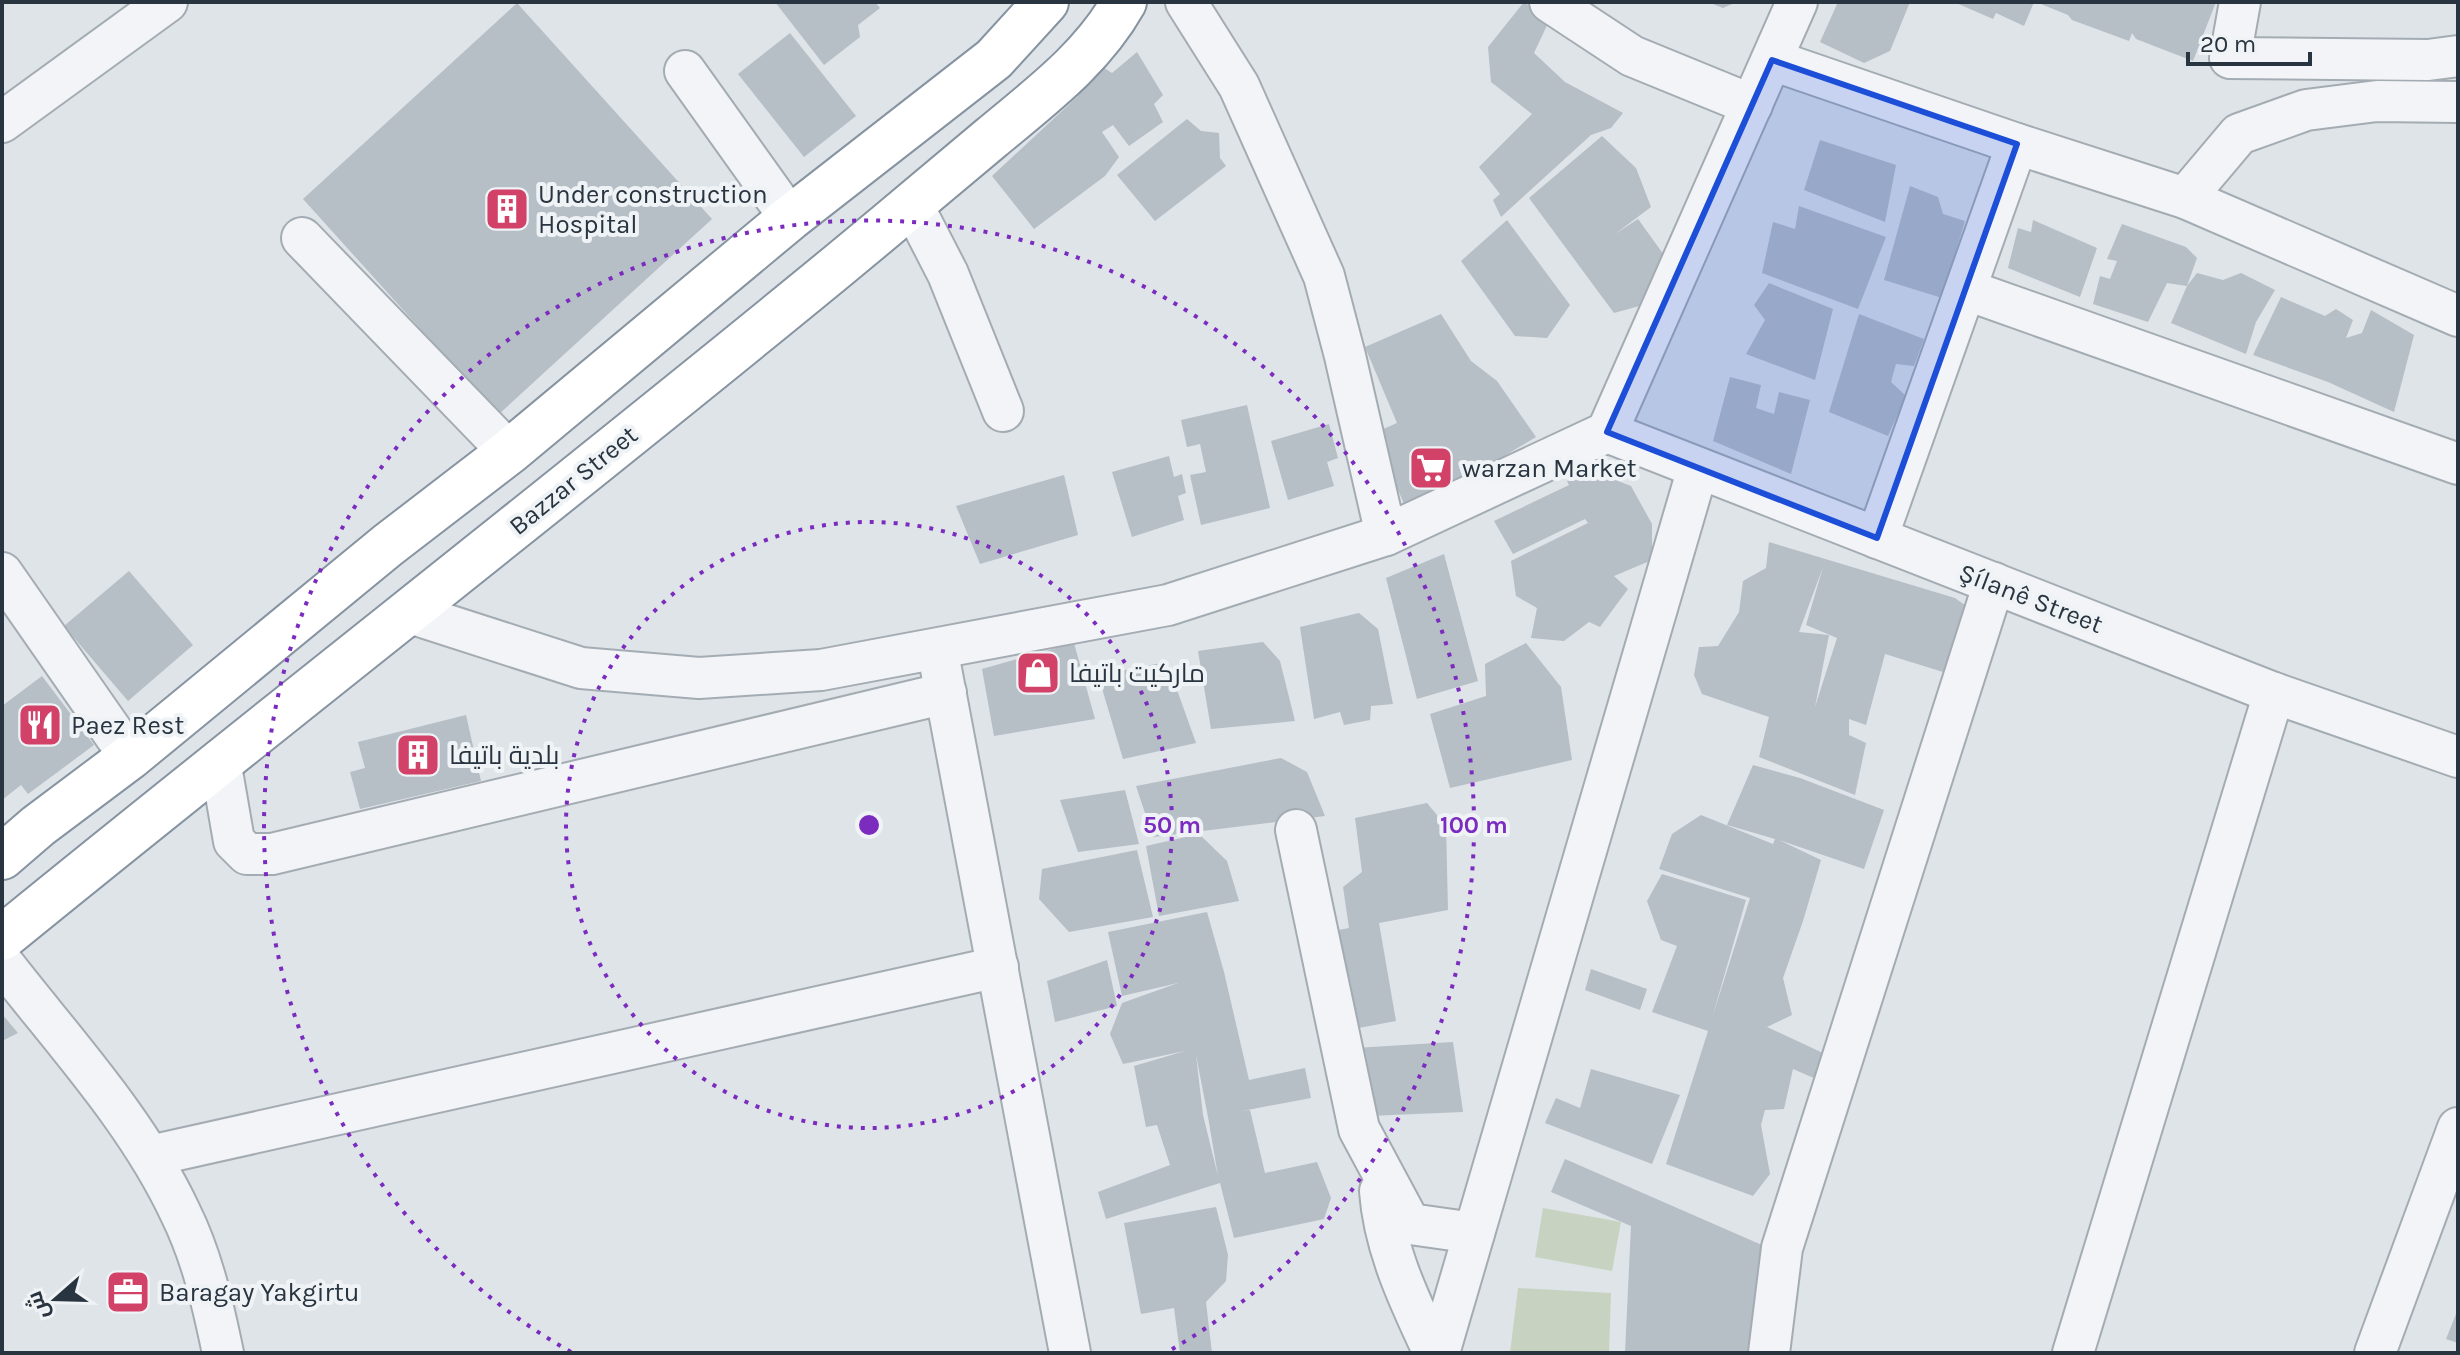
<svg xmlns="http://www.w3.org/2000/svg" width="2460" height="1355" font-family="Karla,Cairo,sans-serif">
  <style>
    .green { fill: #c7d3c0 }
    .building { fill: #b6bec6; fill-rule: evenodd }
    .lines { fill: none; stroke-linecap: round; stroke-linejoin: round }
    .minor-casing { stroke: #a4acb3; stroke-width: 44 }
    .highway-casing { stroke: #8693a0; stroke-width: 48 }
    .minor { stroke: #f2f4f7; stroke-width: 40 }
    .highway { stroke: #fff; stroke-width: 44 }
    .marked { fill: #1d4ed8; fill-opacity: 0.2; stroke: #1d4ed8; stroke-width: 6; stroke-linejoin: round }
    .ring { fill: none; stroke: #7b2cbf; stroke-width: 4; stroke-dasharray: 4 8 }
    .labels { text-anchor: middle; stroke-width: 8; stroke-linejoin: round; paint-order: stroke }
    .poi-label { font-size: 26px; fill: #283440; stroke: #eff3f6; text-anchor: start }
    .street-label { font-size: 26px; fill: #283440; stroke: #eff3f6 }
    .centre { fill: #7b2cbf; stroke: #eff3f6; stroke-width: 4 }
    .ring-label { font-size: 24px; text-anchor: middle; font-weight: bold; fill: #7b2cbf; stroke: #eff3f6; stroke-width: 8; stroke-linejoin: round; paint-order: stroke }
  </style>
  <rect width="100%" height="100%" fill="#dfe4e9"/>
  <!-- green -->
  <g class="green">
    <polygon points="1543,1208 1621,1222 1612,1271 1535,1257"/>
    <polygon points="1518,1288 1611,1293 1609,1353 1510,1353"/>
  </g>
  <!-- building -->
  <g class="building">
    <polygon points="775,2 875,2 880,8 858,25 860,37 824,65"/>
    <polygon points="1524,2 1549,21 1534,53 1565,82 1623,113 1611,128 1591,135 1501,217 1493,200 1500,194 1479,167 1532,114 1491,82 1488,47"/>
    <polygon points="1708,2 1737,2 1723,8"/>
    <polygon points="1838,2 1910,2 1890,51 1864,63 1820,42"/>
    <polygon points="1954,2 2034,2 2024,26 1996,13 1993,19"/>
    <polygon points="2036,2 2216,2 2193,61 2136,39 2132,33 2129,41 2072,20 2068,15"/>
    <polygon points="517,3 712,219 498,415 303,199"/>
    <polygon points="790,33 856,116 804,157 738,74"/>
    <polygon points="1137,52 1163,95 1154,104 1163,122 1129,146 1113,125 1102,132 1119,157 1105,176 1034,229 992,176 1078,96 1075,91 1101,66 1112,73"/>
    <polygon points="1187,119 1201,131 1219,133 1220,158 1226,166 1155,221 1117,175"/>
    <polygon points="1602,136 1636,168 1651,207 1615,234 1638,219 1669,262 1643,305 1614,313 1529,198"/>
    <polygon points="1820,140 1896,165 1885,222 1804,190"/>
    <polygon points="1910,186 1938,197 1943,214 1965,221 1942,298 1884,280"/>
    <polygon points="1799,206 1886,237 1858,309 1762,273 1773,222 1795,229"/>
    <polygon points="1507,220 1570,305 1547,338 1515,336 1461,261"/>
    <polygon points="2033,220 2097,248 2080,297 2008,268 2018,228 2031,232"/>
    <polygon points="2122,224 2186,247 2197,258 2187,286 2167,283 2148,322 2093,304 2100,276 2110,279 2117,261 2107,259"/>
    <polygon points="2197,273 2223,280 2241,273 2275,290 2256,322 2246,354 2171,323 2187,286"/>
    <polygon points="1769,283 1833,309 1815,380 1746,354 1765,320 1754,305"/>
    <polygon points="2281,297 2325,316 2336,309 2353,320 2346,338 2362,333 2371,310 2414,335 2394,412 2328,382 2253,355"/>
    <polygon points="1441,314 1471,361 1497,381 1536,437 1472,475 1404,504 1374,433 1397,423 1365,347"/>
    <polygon points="1859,314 1924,339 1914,366 1896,364 1891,382 1906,396 1888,436 1829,412"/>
    <polygon points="1730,377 1761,385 1756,408 1774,414 1779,392 1810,400 1791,474 1713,441"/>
    <polygon points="1247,405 1270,508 1201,525 1190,475 1206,472 1200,444 1187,447 1181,420"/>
    <polygon points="1329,424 1338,458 1327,462 1334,486 1288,500 1271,441"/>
    <polygon points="1169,456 1174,477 1182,474 1186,493 1178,496 1184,520 1132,537 1112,472"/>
    <polygon points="1587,469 1631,486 1652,524 1652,560 1614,576 1628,589 1600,627 1589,622 1564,641 1531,638 1537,608 1516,596 1511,561 1588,523 1585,519 1513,554 1494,521 1569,485 1567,481"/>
    <polygon points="1064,475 1078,535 980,564 956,506"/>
    <path d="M 1769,542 L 1955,598 L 1976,613 L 1956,676 L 1885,654 L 1866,725 L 1849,719 L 1849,735 L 1866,743 L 1855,795 L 1759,757 L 1769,717 L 1702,694 L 1694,675 L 1699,647 L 1718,646 L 1739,612 L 1743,581 L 1766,568 ZM 1823,567 L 1806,625 L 1837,638 L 1815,707 L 1829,635 L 1799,632 Z"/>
    <polygon points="1444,554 1478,681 1417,699 1386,578"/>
    <polygon points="129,571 193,645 128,701 64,626"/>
    <polygon points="1359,613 1378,629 1393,704 1371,706 1370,720 1344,725 1340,712 1314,719 1300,627"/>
    <polygon points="1263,642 1280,661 1295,721 1211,729 1198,651"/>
    <polygon points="1074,643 1095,719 994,736 982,669"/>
    <polygon points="1526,643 1561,687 1572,760 1450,788 1430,714 1486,696 1485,664"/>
    <polygon points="1167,662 1196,743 1123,759 1098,675"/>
    <polygon points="42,676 94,745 28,794 21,785 2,800 2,706"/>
    <polygon points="466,715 481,781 360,809 350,772 365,768 358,742"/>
    <polygon points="1281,758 1307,772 1325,816 1153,837 1136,786"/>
    <polygon points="1753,765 1800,778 1884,810 1864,869 1779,840 1821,860 1803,921 1783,978 1792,1015 1767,1027 1825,1054 1816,1079 1793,1069 1784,1109 1765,1110 1761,1125 1770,1174 1753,1196 1666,1164 1708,1031 1652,1012 1677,946 1661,940 1647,901 1662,874 1746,900 1712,1018 1750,898 1659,869 1672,834 1701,815 1773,844 1775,839 1727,825"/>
    <polygon points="1125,790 1139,844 1078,852 1060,800"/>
    <polygon points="1427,803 1446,826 1448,910 1379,923 1396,1021 1348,1030 1328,932 1349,928 1343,887 1362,872 1355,818"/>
    <polygon points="1199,834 1227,861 1239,901 1159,916 1146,846"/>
    <polygon points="1137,850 1153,917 1069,932 1039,899 1042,869"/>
    <path d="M 1207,912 L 1224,972 L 1249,1080 L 1305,1068 L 1311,1098 L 1242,1111 L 1250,1110 L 1265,1173 L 1317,1162 L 1331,1198 L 1324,1219 L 1234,1238 L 1220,1183 L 1106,1219 L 1098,1192 L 1170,1165 L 1157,1125 L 1146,1127 L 1134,1066 L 1185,1051 L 1123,1064 L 1110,1034 L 1122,1003 L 1178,983 L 1122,996 L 1108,932 ZM 1196,1055 L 1208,1117 L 1218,1176 L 1203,1115 Z"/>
    <polygon points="1107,960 1117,1006 1055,1022 1047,981"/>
    <polygon points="1591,969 1647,989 1640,1010 1585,990"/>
    <polygon points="2,1014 18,1033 2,1041"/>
    <polygon points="1453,1042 1463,1112 1368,1116 1355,1048"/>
    <polygon points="1591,1069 1680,1095 1652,1164 1545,1123 1556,1098 1580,1108"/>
    <polygon points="1565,1159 1771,1249 1762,1353 1625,1353 1631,1226 1551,1192"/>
    <polygon points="1216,1207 1228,1255 1226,1281 1206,1302 1212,1353 1180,1353 1174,1308 1141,1314 1124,1223"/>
    <polygon points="2458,1309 2458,1343 2446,1339"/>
  </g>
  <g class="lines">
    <!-- minor casing -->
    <g class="minor-casing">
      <g id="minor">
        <polyline points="1186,2 1239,86 1324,276 1345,356 1386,535"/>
        <polyline points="1550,2 1632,56 1752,105"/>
        <polyline points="2240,2 2230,58 2428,60 2458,56"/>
        <polyline points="1772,60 2017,144 2185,198 2458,316"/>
        <polyline points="685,71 790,218"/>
        <polyline points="2,122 167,2"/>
        <polyline points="2185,198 2239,134 2306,110 2377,101 2458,102"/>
        <polyline points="912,204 948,274 1003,411"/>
        <polyline points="302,238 509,452"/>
        <polyline points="1967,290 2458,464"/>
        <polyline points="1607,432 2274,693 2458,757"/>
        <polyline points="1877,538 2017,144"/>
        <polyline points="2,573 130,757"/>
        <polyline points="410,613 581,668 699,678 821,670 1168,605 1386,535 1607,432 1797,2"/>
        <polyline points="941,669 1070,1353"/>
        <polyline points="220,760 234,841 247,854 272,854 946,693"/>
        <polyline points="1296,830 1359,1129 1410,1224 1474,1233"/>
        <path d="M 2,962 C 64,1042 137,1120 180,1212 C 202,1256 213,1305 223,1353"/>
        <polyline points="150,1156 998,967"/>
        <path d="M 1380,1191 C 1384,1248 1410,1302 1434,1353"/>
        <polyline points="1439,1353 1698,468"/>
        <polyline points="1769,1353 1782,1248 1994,583"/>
        <polyline points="2073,1353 2274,693"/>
        <polyline points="2375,1353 2458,1128"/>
      </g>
    </g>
    <!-- highway casing -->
    <g class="highway-casing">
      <g id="highway">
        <polyline points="2,857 38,826 130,757 388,545 509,452 790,218 994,59 1046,2"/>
        <path d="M 2,938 C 279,712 562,493 839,265 C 890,223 941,180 991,138 C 1040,97 1092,59 1124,2"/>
      </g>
    </g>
    <!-- minor -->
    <use href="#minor" class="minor"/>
    <!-- highway -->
    <use href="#highway" class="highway"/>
  </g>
  <!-- marked area -->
  <path class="marked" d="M 1772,60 L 2017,144 L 1877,538 L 1607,432 Z"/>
  <!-- distance rings -->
  <g class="ring">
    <circle cx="869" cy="825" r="303"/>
    <path d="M571 1352A605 605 0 1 1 1167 1352"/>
  </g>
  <!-- icons -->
  <defs>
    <g id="building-square" transform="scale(2.3)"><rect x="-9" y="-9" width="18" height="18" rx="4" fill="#d14168" stroke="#eff3f6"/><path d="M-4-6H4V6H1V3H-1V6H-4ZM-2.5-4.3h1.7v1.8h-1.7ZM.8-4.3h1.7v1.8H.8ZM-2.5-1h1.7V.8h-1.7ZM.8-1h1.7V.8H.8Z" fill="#fff"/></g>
    <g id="supermarket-square" transform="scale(2.3)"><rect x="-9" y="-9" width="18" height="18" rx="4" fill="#d14168" stroke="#eff3f6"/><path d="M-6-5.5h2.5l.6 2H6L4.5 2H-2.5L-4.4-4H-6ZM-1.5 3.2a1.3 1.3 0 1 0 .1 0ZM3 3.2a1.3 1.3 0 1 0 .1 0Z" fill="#fff"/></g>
    <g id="shop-square" transform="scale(2.3)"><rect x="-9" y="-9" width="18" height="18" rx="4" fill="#d14168" stroke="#eff3f6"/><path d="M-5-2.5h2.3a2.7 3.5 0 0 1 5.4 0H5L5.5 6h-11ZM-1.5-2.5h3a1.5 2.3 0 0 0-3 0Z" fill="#fff"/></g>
    <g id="restaurant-square" transform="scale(2.3)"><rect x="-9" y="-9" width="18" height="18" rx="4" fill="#d14168" stroke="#eff3f6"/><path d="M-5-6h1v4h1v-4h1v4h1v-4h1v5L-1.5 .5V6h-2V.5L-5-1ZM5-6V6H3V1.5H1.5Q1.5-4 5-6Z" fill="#fff"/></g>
    <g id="office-square" transform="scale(2.3)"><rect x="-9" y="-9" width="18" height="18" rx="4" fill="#d14168" stroke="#eff3f6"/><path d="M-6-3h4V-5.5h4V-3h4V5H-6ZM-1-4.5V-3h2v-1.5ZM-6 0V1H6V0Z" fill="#fff"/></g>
  </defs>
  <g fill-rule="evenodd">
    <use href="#building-square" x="507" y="209"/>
    <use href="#supermarket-square" x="1431" y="468"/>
    <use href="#shop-square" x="1038" y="673"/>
    <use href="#restaurant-square" x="40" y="725"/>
    <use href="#building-square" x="418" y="755"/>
    <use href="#office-square" x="128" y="1292"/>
  </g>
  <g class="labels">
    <!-- poi labels -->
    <g class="poi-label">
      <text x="538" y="203">Under construction<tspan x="538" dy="30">Hospital</tspan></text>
      <text x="1462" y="477">warzan Market</text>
      <text x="1069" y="682">ماركيت باتيفا</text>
      <text x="71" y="734">Paez Rest</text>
      <text x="449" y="764">بلدية باتيفا</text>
      <text x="159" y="1301">Baragay Yakgirtu</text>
    </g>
    <!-- street labels -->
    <g class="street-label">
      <text transform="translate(573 480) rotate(-39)" y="9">Bazzar Street</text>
      <text transform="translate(2031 598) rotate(21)" y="9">Şílanê Street</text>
    </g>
  </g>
  <circle cx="869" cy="825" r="12" class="centre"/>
  <g class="ring-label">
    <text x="1172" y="833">50 m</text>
    <text x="1474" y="833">100 m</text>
  </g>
  <!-- border -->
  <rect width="2460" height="1355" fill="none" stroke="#283440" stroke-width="8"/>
  <!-- north arrow -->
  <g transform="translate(56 1299) rotate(250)" stroke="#eff3f6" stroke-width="6" paint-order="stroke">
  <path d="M0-6L14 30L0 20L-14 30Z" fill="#283440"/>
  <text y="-12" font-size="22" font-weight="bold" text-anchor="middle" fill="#283440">ش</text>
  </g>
  <!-- scale -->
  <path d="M2188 52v12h122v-12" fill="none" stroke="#283440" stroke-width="4"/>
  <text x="2200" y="52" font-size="24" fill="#283440" stroke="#eff3f6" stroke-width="6" paint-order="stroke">20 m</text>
</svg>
